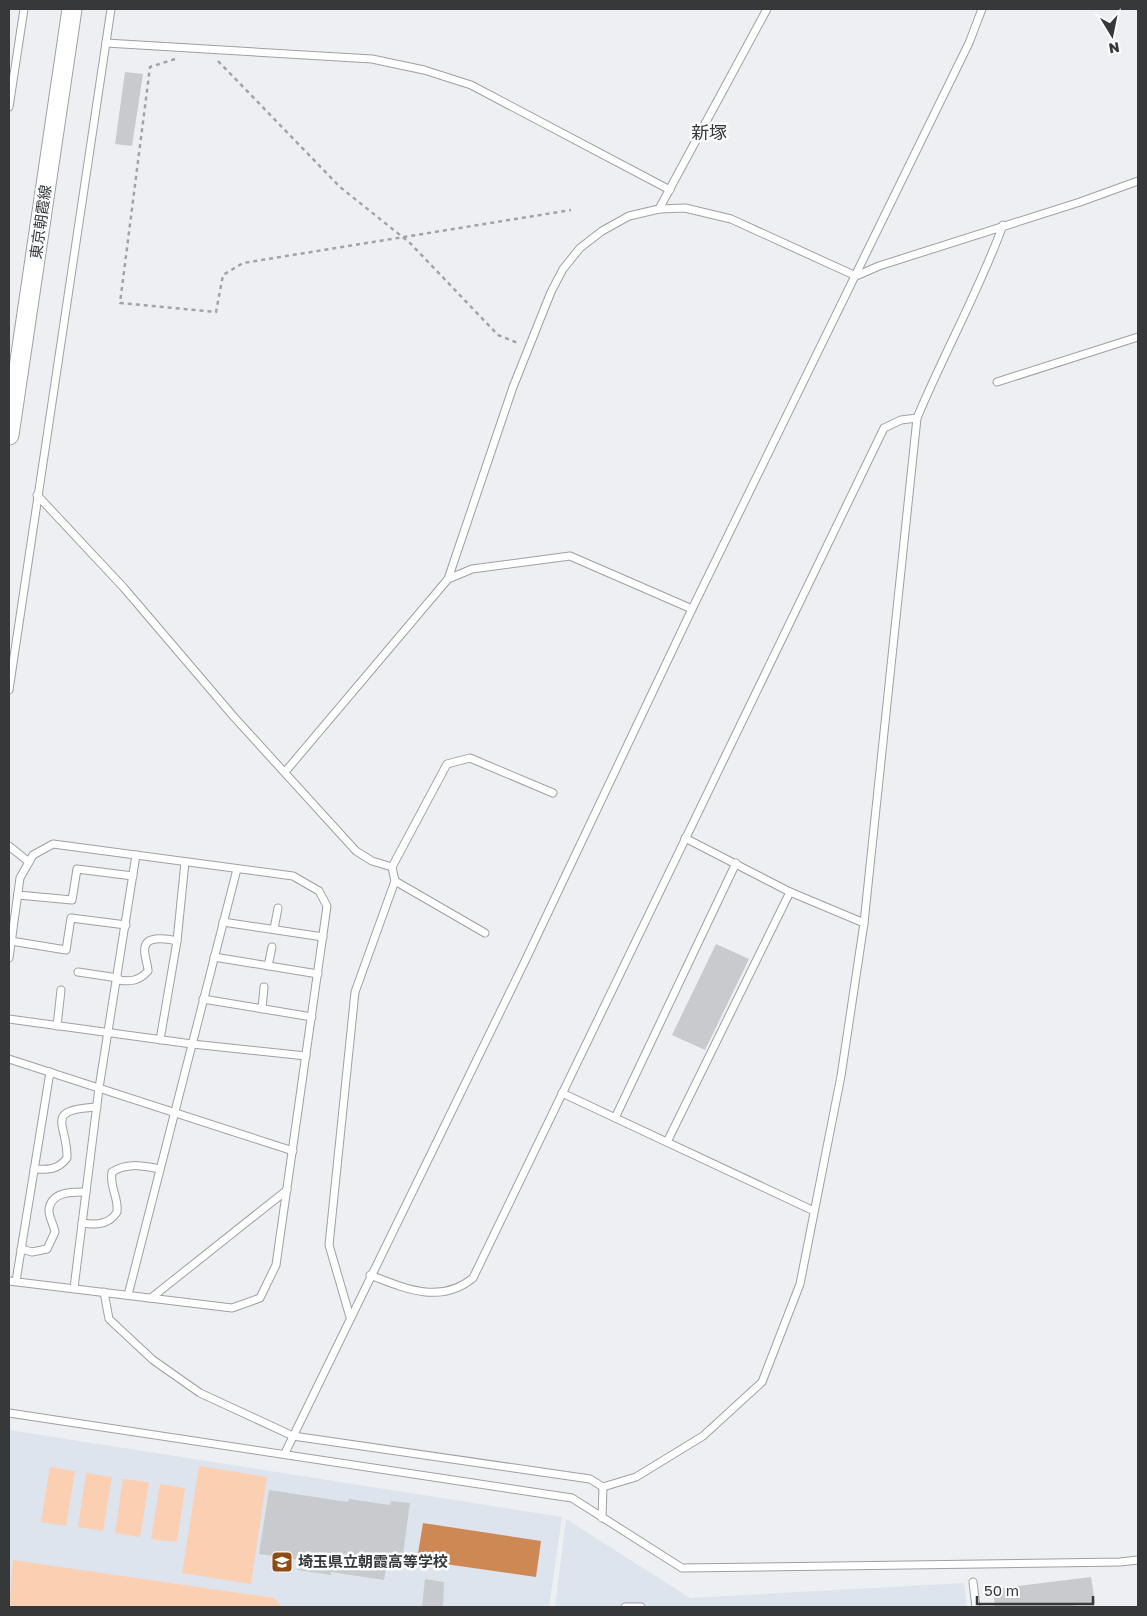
<svg xmlns="http://www.w3.org/2000/svg" width="1147" height="1616" font-family="'Golos Text','Noto Sans JP',sans-serif">
  <style>
    .built { fill: #dee4ed }
    .green { fill: #fbcfb1 }
    .water { fill: #ce8854 }
    .building { fill: #c8cacd }
    .lines { fill: none; stroke-linecap: round; stroke-linejoin: round }
    .service-casing { stroke: #9ea0a2; stroke-width: 9 }
    .secondary-casing { stroke: #9ea0a2; stroke-width: 21 }
    .path { stroke: #a2a3a5; stroke-width: 2.5; stroke-dasharray: 4 4; stroke-linecap: butt }
    .service { stroke: #fff; stroke-width: 7 }
    .secondary { stroke: #fff; stroke-width: 19 }
    .labels { text-anchor: middle; stroke-width: 5; stroke-linejoin: round; paint-order: stroke }
    .street-label { font-size: 15px; fill: #373839; stroke: #fbfdff }
    .poi-label { font-size: 15px; font-weight: bold; fill: #373839; stroke: #fbfdff; text-anchor: start }
    .quarter-label { font-size: 18px; fill: #373839; stroke: #fbfdff }
  </style>
  <rect width="100%" height="100%" fill="#edeff2"/>
  <!-- built -->
  <g class="built">
    <polygon points="9,1430 562,1517 549,1607 9,1607"/>
    <polygon points="566,1519 690,1598 964,1583 967,1607 555,1607"/>
  </g>
  <!-- green -->
  <g class="green">
    <polygon points="199,1466 267,1477 251,1584 182,1573"/>
    <polygon points="50,1467 75,1471 66,1526 41,1522"/>
    <polygon points="86,1473 112,1477 103,1531 78,1527"/>
    <polygon points="123,1479 149,1482 140,1537 115,1533"/>
    <polygon points="160,1484 185,1488 177,1542 151,1539"/>
    <polygon points="13,1560 274,1598 282,1607 9,1607"/>
  </g>
  <!-- water -->
  <polygon class="water" points="423,1523 541,1541 536,1577 417,1560"/>
  <!-- building -->
  <g class="building">
    <polygon points="125,72 143,74 132,146 115,144"/>
    <polygon points="716,944 749,959 705,1050 672,1035"/>
    <polygon points="269,1490 348,1502 349,1499 390,1505 391,1501 410,1503 402,1561 388,1558 384,1580 331,1572 331,1575 297,1570 299,1560 259,1554"/>
    <polygon points="1091,1577 1095,1603 1061,1607 995,1607 993,1589"/>
    <polygon points="425,1579 444,1582 443,1607 422,1607"/>
  </g>
  <g class="lines">
    <!-- service casing -->
    <g class="service-casing">
      <g id="service">
        <polyline points="106,43 372,59 424,70 471,85 670,190"/>
        <polyline points="9,107 24,9"/>
        <polyline points="659,209 767,9"/>
        <polyline points="997,382 1138,337"/>
        <polyline points="37,495 124,588 234,717 356,851 372,861 392,867 395,881 355,992 329,1245 350,1317"/>
        <polyline points="448,579 472,569 570,556 692,609"/>
        <polyline points="9,690 111,9"/>
        <polyline points="285,772 448,579 513,387 551,292 563,269 580,248 602,231 629,216 659,209 685,208 731,219 856,276 879,266 1080,202 1138,181"/>
        <polyline points="685,838 790,892 864,923"/>
        <polyline points="9,846 29,862"/>
        <polyline points="392,867 447,764 470,758 553,793"/>
        <polyline points="395,881 485,933"/>
        <polyline points="18,895 72,900 77,869 133,876"/>
        <polyline points="223,922 323,937"/>
        <polyline points="274,929 278,908"/>
        <polyline points="11,941 66,950 71,918 126,925"/>
        <polyline points="214,957 318,974"/>
        <polyline points="9,958 20,878 33,855 53,844 293,876 319,891 327,906 276,1265 260,1298 232,1308 9,1281"/>
        <polyline points="268,966 272,947"/>
        <polyline points="78,972 118,978"/>
        <path d="M 118,980 C 130,982 139,981 148,971 C 148,964 143,954 145,947 C 147,935 169,939 177,941"/>
        <polyline points="203,999 312,1017"/>
        <polyline points="262,1009 264,987"/>
        <polyline points="9,1019 192,1044 306,1056"/>
        <polyline points="57,1026 61,990"/>
        <polyline points="160,1040 177,941 185,862"/>
        <polyline points="9,1059 293,1151"/>
        <polyline points="562,1093 814,1211"/>
        <polyline points="615,1118 736,863"/>
        <polyline points="667,1142 790,892"/>
        <path d="M 34,1169 C 48,1170 58,1170 67,1158 C 68,1124 42,1110 97,1107"/>
        <path d="M 82,1223 C 96,1225 109,1225 117,1212 C 119,1198 109,1186 112,1172 C 127,1162 143,1166 160,1169"/>
        <path d="M 21,1249 L 32,1252 L 47,1249 L 55,1232 C 54,1225 48,1216 49,1209 C 52,1191 73,1192 86,1192"/>
        <path d="M 370,1275 C 404,1288 440,1305 473,1278 L 884,428 L 901,420 L 917,418"/>
        <polyline points="16,1281 50,1072"/>
        <polyline points="74,1288 99,1088 136,855"/>
        <path d="M 104,1292 L 109,1319 L 153,1360 L 200,1393 L 293,1436 L 590,1479 L 603,1487 L 636,1477 L 703,1436 L 762,1382 L 800,1284 L 841,1076 L 864,923 L 917,418 C 944,353 979,291 1003,225"/>
        <polyline points="128,1295 237,869"/>
        <polyline points="151,1298 287,1190"/>
        <polyline points="9,1413 572,1498 682,1568 1120,1562 1138,1560"/>
        <polyline points="285,1453 526,959 692,609 969,43 982,9"/>
        <polyline points="602,1518 603,1487"/>
        <polyline points="973,1582 976,1607"/>
        <polyline points="625,1607 641,1607"/>
      </g>
    </g>
    <!-- secondary casing -->
    <g class="secondary-casing">
      <polyline id="secondary" points="9,435 72,9"/>
    </g>
    <!-- path -->
    <g class="path">
      <polyline points="175,59 150,67 120,303 216,312 223,275 243,263 571,210"/>
      <polyline points="218,61 340,187 410,243 498,335 518,343"/>
    </g>
    <!-- service -->
    <use href="#service" class="service"/>
    <!-- secondary -->
    <use href="#secondary" class="secondary"/>
  </g>
  <!-- icons -->
  <defs>
    <g id="school-square" transform="scale(1.125)"><rect x="-9" y="-9" width="18" height="18" rx="4" fill="#8c4c15" stroke="#fbfdff"/><path d="M0-5L7-2L0 1L-7-2ZM-4 1L0 2.5L4 1V4Q0 6-4 4Z" fill="#fff"/></g>
  </defs>
  <g fill-rule="evenodd">
    <use href="#school-square" x="282" y="1562"/>
  </g>
  <g class="labels">
    <!-- street labels -->
    <g class="street-label">
      <text transform="translate(41 222) rotate(-82)" y="5">東京朝霞線</text>
    </g>
    <!-- poi labels -->
    <g class="poi-label">
      <text x="298" y="1567">埼玉県立朝霞高等学校</text>
    </g>
    <!-- quarter labels -->
    <g class="quarter-label">
      <text x="709" y="139">新塚</text>
    </g>
  </g>
  <!-- border -->
  <rect width="1147" height="1616" fill="none" stroke="#373839" stroke-width="20"/>
  <!-- north arrow -->
  <g transform="translate(1112 35) rotate(170)" stroke="#fbfdff" stroke-width="4" paint-order="stroke">
  <path d="M0-4L9 19L0 12L-9 19Z" fill="#373839"/>
  <text y="-8" font-size="14" font-weight="bold" text-anchor="middle" fill="#373839">N</text>
  </g>
  <!-- scale -->
  <path d="M977 1596v8h116v-8" fill="none" stroke="#373839" stroke-width="2.5"/>
  <text x="984" y="1596" font-size="15" fill="#373839" stroke="#fbfdff" stroke-width="4" paint-order="stroke">50 m</text>
</svg>
